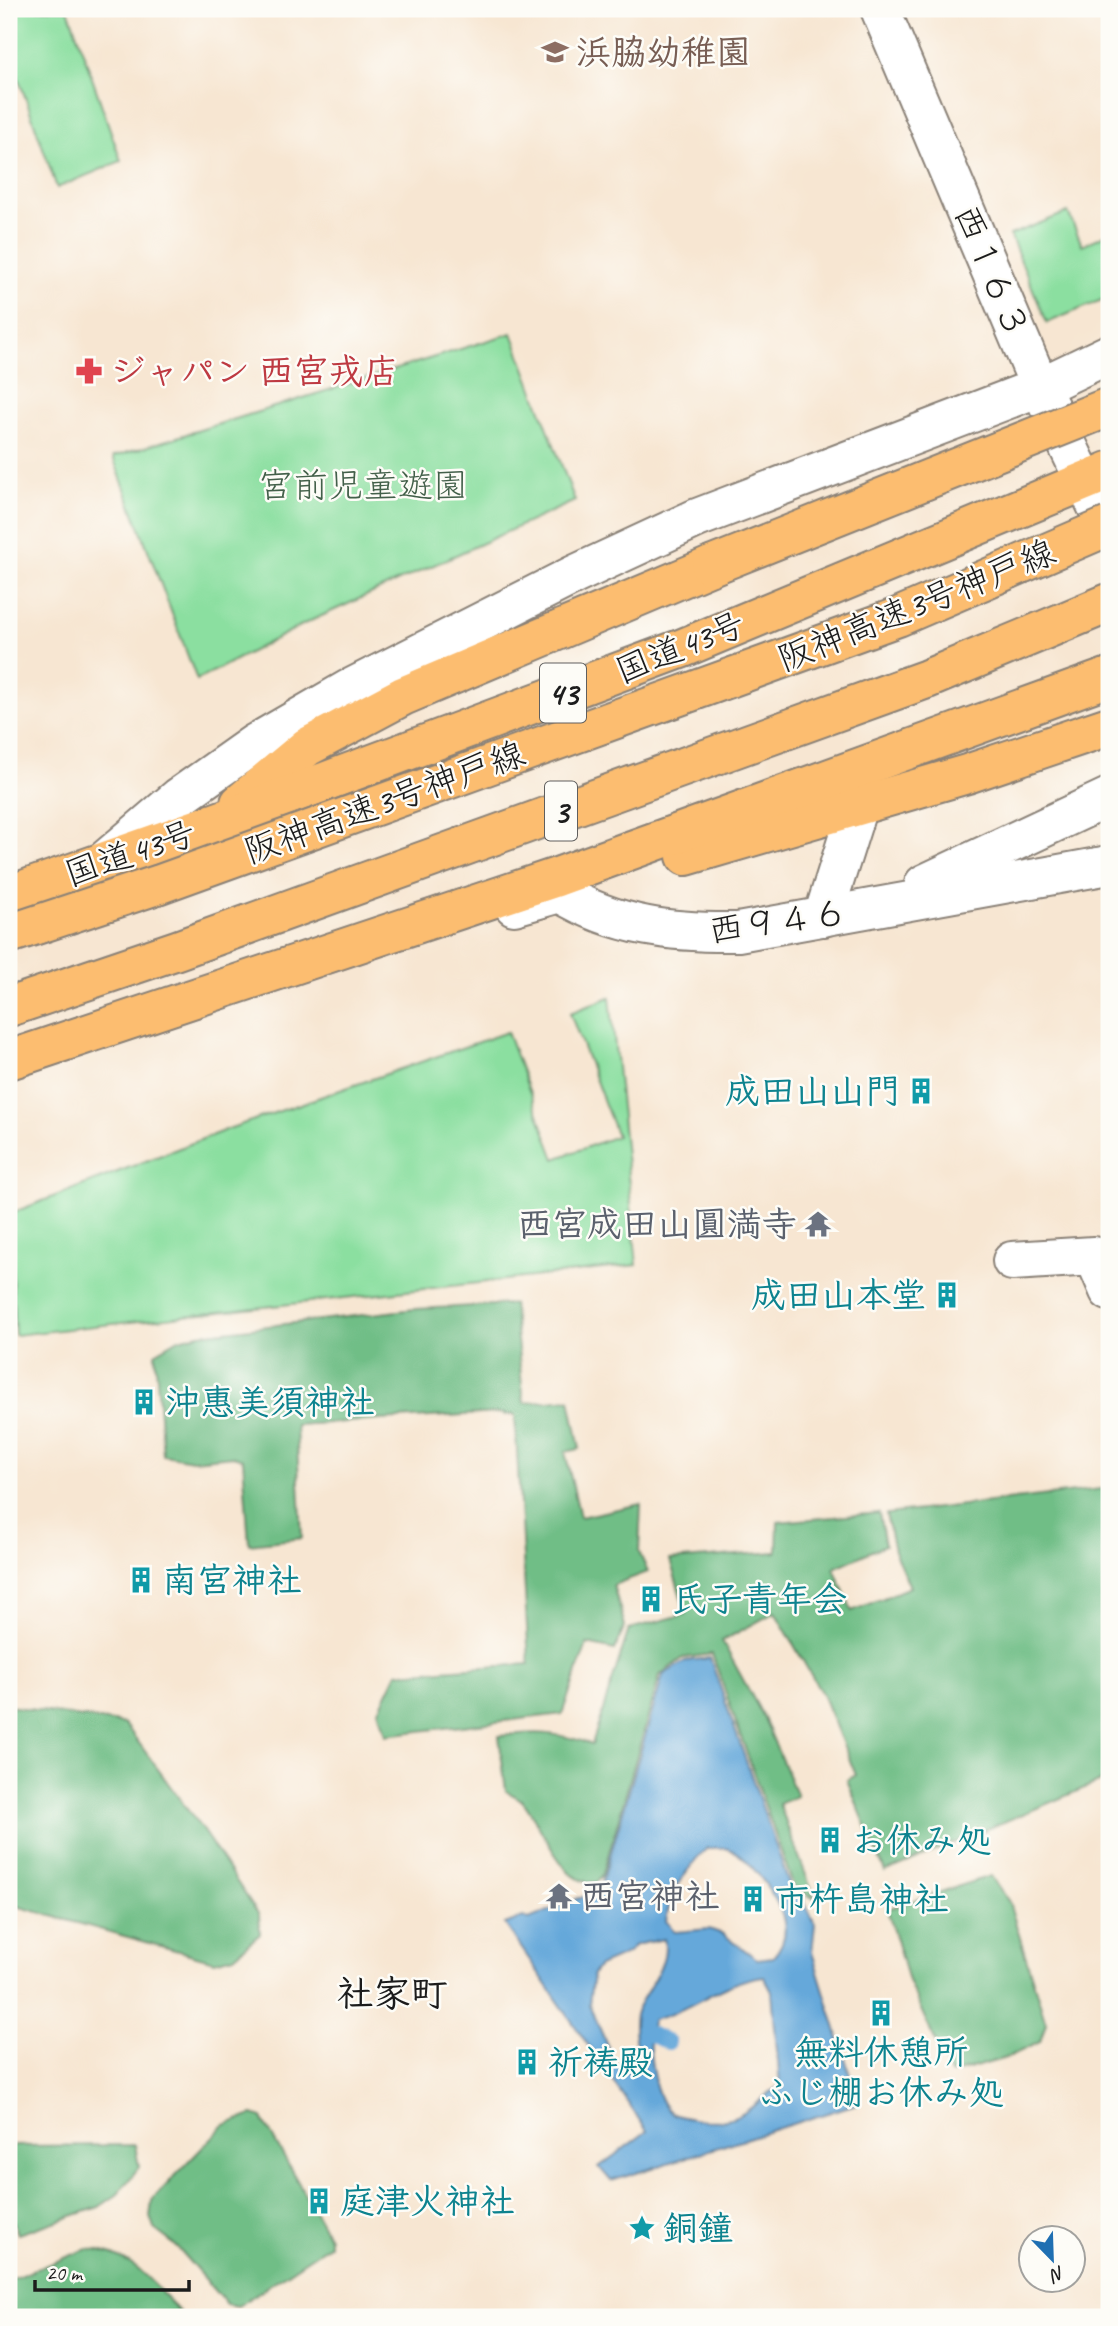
<svg xmlns="http://www.w3.org/2000/svg" width="1118" height="2326" font-family="Caveat,'Klee One',sans-serif">
  <style>
    .green { fill: #8bdfa0; stroke: #547e5e; stroke-width: 2 }
    .forest { fill: #70be86; stroke: #466d51; stroke-width: 2 }
    .water { fill: #65a8da; stroke: #40627b; stroke-width: 2; fill-rule: evenodd }
    .lines { fill: none; stroke-linecap: round; stroke-linejoin: round }
    .stream { stroke: #65a8da; stroke-width: 16 }
    .street-casing { stroke: #8a8177; stroke-width: 42 }
    .highway-casing { stroke: #8a8177; stroke-width: 42 }
    .street { stroke: #fff; stroke-width: 38 }
    .highway { stroke: #fcbd6f; stroke-width: 38 }
    .highway-bridge-casing { stroke: #8a8177; stroke-width: 42; stroke-linecap: butt }
    .highway-bridge { stroke: #fcbd6f; stroke-width: 38 }
    .labels { text-anchor: middle; stroke-width: 5; stroke-linejoin: round; paint-order: stroke }
    .shield { fill: #fdfcf7; stroke: #605f5e; stroke-width: 2 }
    .shield-label { font-size: 33px; font-weight: bold; fill: #1c1c1c }
    .education-label { font-size: 35px; font-weight: bold; fill: #785e54; stroke: #fdfcf7; text-anchor: start }
    .street-label { font-size: 35px; fill: #1c1c1c; stroke: #fdfcf7 }
    .health-label { font-size: 35px; font-weight: bold; fill: #be3a42; stroke: #fdfcf7; text-anchor: start }
    .park-label { font-size: 35px; fill: #43604a; stroke: #fdfcf7 }
    .culture-label { font-size: 35px; font-weight: bold; fill: #0d838f; stroke: #fdfcf7; text-anchor: start }
    .worship-label { font-size: 35px; font-weight: bold; fill: #5b616d; stroke: #fdfcf7; text-anchor: end }
    .neighbourhood-label { font-size: 37px; font-weight: bold; fill: #1c1c1c; stroke: #fdfcf7 }
  </style>
  <rect width="100%" height="100%" fill="#fdfcf7"/>
  <filter id="ink" filterUnits="userSpaceOnUse"><feTurbulence type="fractalNoise" baseFrequency=".0143" numOctaves="2"/><feDisplacementMap in="SourceGraphic" scale="14" xChannelSelector="R" yChannelSelector="G"/><feConvolveMatrix kernelMatrix="1 2 1 2 8 2 1 2 1" color-interpolation-filters="sRGB"/></filter>
  <filter id="wash" filterUnits="userSpaceOnUse"><feTurbulence type="fractalNoise" baseFrequency=".00686" numOctaves="4" result="noise"/><feDisplacementMap in="SourceGraphic" scale="28" xChannelSelector="R" yChannelSelector="G"/><feGaussianBlur stdDeviation="1.57" result="paint"/><feColorMatrix in="noise" values="0 0 0 0 0 0 0 0 0 0 0 0 0 0 0 0 0 1.4 0 .05"/><feComposite in="paint" operator="in"/></filter>
  <g filter="url(#wash)">
    <rect width="100%" height="100%" fill="#f7e6d2"/>
    <!-- green -->
    <g class="green">
      <polygon points="9,9 68,9 121,161 57,188 9,51"/>
      <polygon points="1068,212 1082,245 1109,233 1109,297 1047,323 1010,235"/>
      <polygon points="512,333 575,501 306,623 197,680 113,457"/>
      <polygon points="610,997 637,1265 15,1335 9,1214 231,1128 507,1032 555,1159 617,1136 570,1013"/>
    </g>
    <!-- forest -->
    <g class="forest">
      <polygon points="513,1304 524,1403 570,1399 580,1449 565,1452 580,1517 641,1504 639,1552 648,1572 613,1585 625,1626 615,1650 587,1644 562,1714 386,1735 379,1710 397,1673 529,1664 515,1415 498,1413 296,1425 302,1538 249,1544 243,1459 233,1456 193,1460 163,1455 155,1353 179,1339 199,1334 415,1309"/>
      <path d="M 1109,1488 L 1109,1785 L 1106,1779 L 885,1872 L 847,1780 L 856,1775 L 822,1694 L 775,1612 L 722,1641 L 764,1718 L 797,1796 L 779,1804 L 815,1899 L 794,1888 L 712,1654 L 683,1658 L 660,1675 L 602,1877 L 597,1882 C 563,1889 542,1825 524,1803 C 520,1797 512,1795 506,1791 L 499,1736 C 539,1731 554,1732 592,1744 L 629,1629 L 686,1614 L 670,1560 L 777,1552 L 778,1522 L 879,1513 L 885,1545 L 834,1568 L 852,1611 L 910,1587 L 894,1551 L 886,1514 Z"/>
      <polygon points="9,1706 125,1724 203,1831 259,1915 260,1934 234,1956 214,1961 9,1904"/>
      <polygon points="991,1876 1009,1902 1046,2023 1040,2042 1006,2058 950,2074 908,1981 887,1909"/>
      <polygon points="252,2115 262,2118 329,2237 329,2245 238,2306 226,2304 175,2245 154,2229 150,2217 152,2200 224,2125"/>
      <polygon points="135,2145 139,2167 118,2194 99,2207 18,2234 9,2211 9,2146"/>
      <path d="M 87,2249 C 136,2254 152,2284 184,2317 L 9,2317 L 9,2280 Z"/>
    </g>
    <!-- water -->
    <path class="water" d="M 710,1658 L 791,1889 L 804,1900 L 815,1924 L 812,1952 L 859,2103 L 611,2181 L 599,2167 L 647,2131 L 505,1924 L 523,1917 L 529,1919 L 600,1890 L 663,1675 L 685,1661 ZM 707,1848 C 713,1848 723,1847 729,1849 C 748,1855 781,1902 784,1922 C 787,1936 782,1947 773,1957 L 757,1959 L 723,1934 L 709,1929 L 675,1932 L 666,1921 C 670,1891 686,1870 707,1848 ZM 664,1939 C 670,1963 647,1988 637,2009 C 629,2027 640,2051 636,2070 L 629,2073 L 615,2063 L 589,2004 L 593,1974 L 599,1966 L 627,1954 L 635,1945 ZM 764,1976 L 772,1992 L 780,2086 C 763,2095 749,2114 730,2119 C 717,2123 677,2120 667,2109 C 653,2093 645,2039 653,2020 C 693,2010 722,1981 764,1976 Z"/>
    <g class="lines">
      <!-- stream -->
      <polyline class="stream" points="647,2033 668,2042"/>
    </g>
  </g>
  <g filter="url(#ink)">
    <g class="lines">
      <!-- street casing -->
      <g class="street-casing">
        <g id="street">
          <polyline points="880,9 1040,387 1109,532"/>
          <polyline points="103,862 179,797 254,744 349,689 574,575 697,518 1040,387 1109,354"/>
          <polyline points="924,884 1109,797"/>
          <path d="M 514,906 L 560,893 C 616,927 674,933 738,932 L 1109,865"/>
          <polyline points="823,917 858,806"/>
          <polyline points="1012,1261 1094,1256 1109,1291"/>
        </g>
      </g>
      <!-- highway casing -->
      <g class="highway-casing">
        <g id="highway">
          <polyline points="240,803 307,747 403,696 711,566"/>
          <polyline points="686,856 967,774 1109,726"/>
          <polyline points="9,895 217,822 683,648 1109,471"/>
          <polyline points="9,1007 177,950 927,679 1109,603"/>
          <polyline points="9,1060 557,877 1109,677"/>
        </g>
      </g>
      <!-- street -->
      <use href="#street" class="street"/>
      <!-- highway -->
      <use href="#highway" class="highway"/>
      <!-- highway-bridge casing -->
      <g class="highway-bridge-casing">
        <g id="highway-bridge">
          <polyline points="711,566 1109,407"/>
          <polyline points="9,934 160,884 898,617 1109,526"/>
        </g>
      </g>
      <!-- highway-bridge -->
      <use href="#highway-bridge" class="highway-bridge"/>
    </g>
  </g>
  <!-- icons -->
  <defs>
    <g id="school-bare" transform="scale(2.1)"><path d="M0-5L7-2L0 1L-7-2ZM-4 1L0 2.5L4 1V4Q0 6-4 4Z" fill="#8d6e63" stroke="#fdfcf7" stroke-width="2.5" paint-order="stroke"/></g>
    <g id="pharmacy-bare" transform="scale(2.1)"><path d="M-2-6h4v4h4v4h-4v4h-4v-4h-4v-4h4Z" fill="#e0444e" stroke="#fdfcf7" stroke-width="2.5" paint-order="stroke"/></g>
    <g id="building-bare" transform="scale(2.1)"><path d="M-4-6H4V6H1V3H-1V6H-4ZM-2.5-4.3h1.7v1.8h-1.7ZM.8-4.3h1.7v1.8H.8ZM-2.5-1h1.7V.8h-1.7ZM.8-1h1.7V.8H.8Z" fill="#0f9aa8" stroke="#fdfcf7" stroke-width="2.5" paint-order="stroke"/></g>
    <g id="temple-bare" transform="scale(2.1)"><path d="M0-6L5-2H3V0L6.5 2.5H4V6H1.5V3h-3V6H-4V2.5H-6.5L-3 0V-2H-5Z" fill="#6b7280" stroke="#fdfcf7" stroke-width="2.5" paint-order="stroke"/></g>
    <g id="sight-bare" transform="scale(2.1)"><path d="M0-6L1.8-2.2L6-1.7L2.9 1.2L3.7 5.4L0 3.3L-3.7 5.4L-2.9 1.2L-6-1.7L-1.8-2.2Z" fill="#0f9aa8" stroke="#fdfcf7" stroke-width="2.5" paint-order="stroke"/></g>
  </defs>
  <g fill-rule="evenodd">
    <use href="#school-bare" x="555" y="52"/>
    <use href="#pharmacy-bare" x="89" y="371"/>
    <use href="#building-bare" x="921" y="1091"/>
    <use href="#temple-bare" x="818" y="1224"/>
    <use href="#building-bare" x="947" y="1295"/>
    <use href="#building-bare" x="144" y="1402"/>
    <use href="#building-bare" x="141" y="1580"/>
    <use href="#building-bare" x="651" y="1599"/>
    <use href="#building-bare" x="830" y="1840"/>
    <use href="#temple-bare" x="559" y="1896"/>
    <use href="#building-bare" x="753" y="1899"/>
    <use href="#building-bare" x="881" y="2013"/>
    <use href="#building-bare" x="527" y="2062"/>
    <use href="#building-bare" x="319" y="2201"/>
    <use href="#sight-bare" x="642" y="2228"/>
  </g>
  <g class="labels">
    <!-- shield labels -->
    <g class="shield">
      <rect x="540" y="663.5" width="46" height="59" rx="5"/>
      <rect x="545" y="781.5" width="32" height="59" rx="5"/>
    </g>
    <g class="shield-label">
      <text x="563" y="705">43</text>
      <text x="561" y="823">3</text>
    </g>
    <!-- education labels -->
    <g class="education-label">
      <text x="576" y="64">浜脇幼稚園</text>
    </g>
    <!-- street labels -->
    <g class="street-label">
      <text transform="translate(992 271) rotate(67)" y="12">西１６３</text>
      <text transform="translate(916 605) rotate(-22)" y="12">阪神高速3号神戸線</text>
      <text transform="translate(680 647) rotate(-22)" y="12">国道43号</text>
      <text transform="translate(384 802) rotate(-20)" y="12">阪神高速3号神戸線</text>
      <text transform="translate(130 853) rotate(-19)" y="12">国道43号</text>
      <text transform="translate(778 921) rotate(-8)" y="12">西９４６</text>
    </g>
    <!-- health labels -->
    <g class="health-label">
      <text x="110" y="383">ジャパン 西宮戎店</text>
    </g>
    <!-- park labels -->
    <g class="park-label">
      <text x="363" y="497">宮前児童遊園</text>
    </g>
    <!-- culture labels -->
    <g class="culture-label">
      <text x="900" y="1103" text-anchor="end">成田山山門</text>
      <text x="926" y="1307" text-anchor="end">成田山本堂</text>
      <text x="165" y="1414">沖惠美須神社</text>
      <text x="162" y="1592">南宮神社</text>
      <text x="672" y="1611">氏子青年会</text>
      <text x="851" y="1852">お休み処</text>
      <text x="774" y="1911">市杵島神社</text>
      <text x="881" y="2064" text-anchor="middle">無料休憩所<tspan x="881" dy="40">ふじ棚お休み処</tspan></text>
      <text x="548" y="2074">祈祷殿</text>
      <text x="340" y="2213">庭津火神社</text>
      <text x="663" y="2240">銅鐘</text>
    </g>
    <!-- worship labels -->
    <g class="worship-label">
      <text x="797" y="1236">西宮成田山圓満寺</text>
      <text x="580" y="1908" text-anchor="start">西宮神社</text>
    </g>
    <!-- neighbourhood labels -->
    <g class="neighbourhood-label">
      <text x="392" y="2006">社家町</text>
    </g>
  </g>
  <!-- margin -->
  <rect width="1118" height="2326" fill="none" stroke="#fdfcf7" stroke-width="35"/>
  <!-- north arrow -->
  <g transform="translate(1052 2259) rotate(157)"><circle r="33" fill="#fdfcf7" stroke="#a3a29f" stroke-width="2"/>
  <path d="M0-5L12 26L0 18L-12 26Z" fill="#1f6fb2"/>
  <text y="-10" font-size="19" font-weight="bold" text-anchor="middle" fill="#1c1c1c">N</text>
  </g>
  <!-- scale -->
  <path d="M35 2280v10h154v-10" fill="none" stroke="#1c1c1c" stroke-width="3.5"/>
  <text x="46" y="2280" font-size="21" fill="#1c1c1c" stroke="#fdfcf7" stroke-width="5" paint-order="stroke">20 m</text>
</svg>
